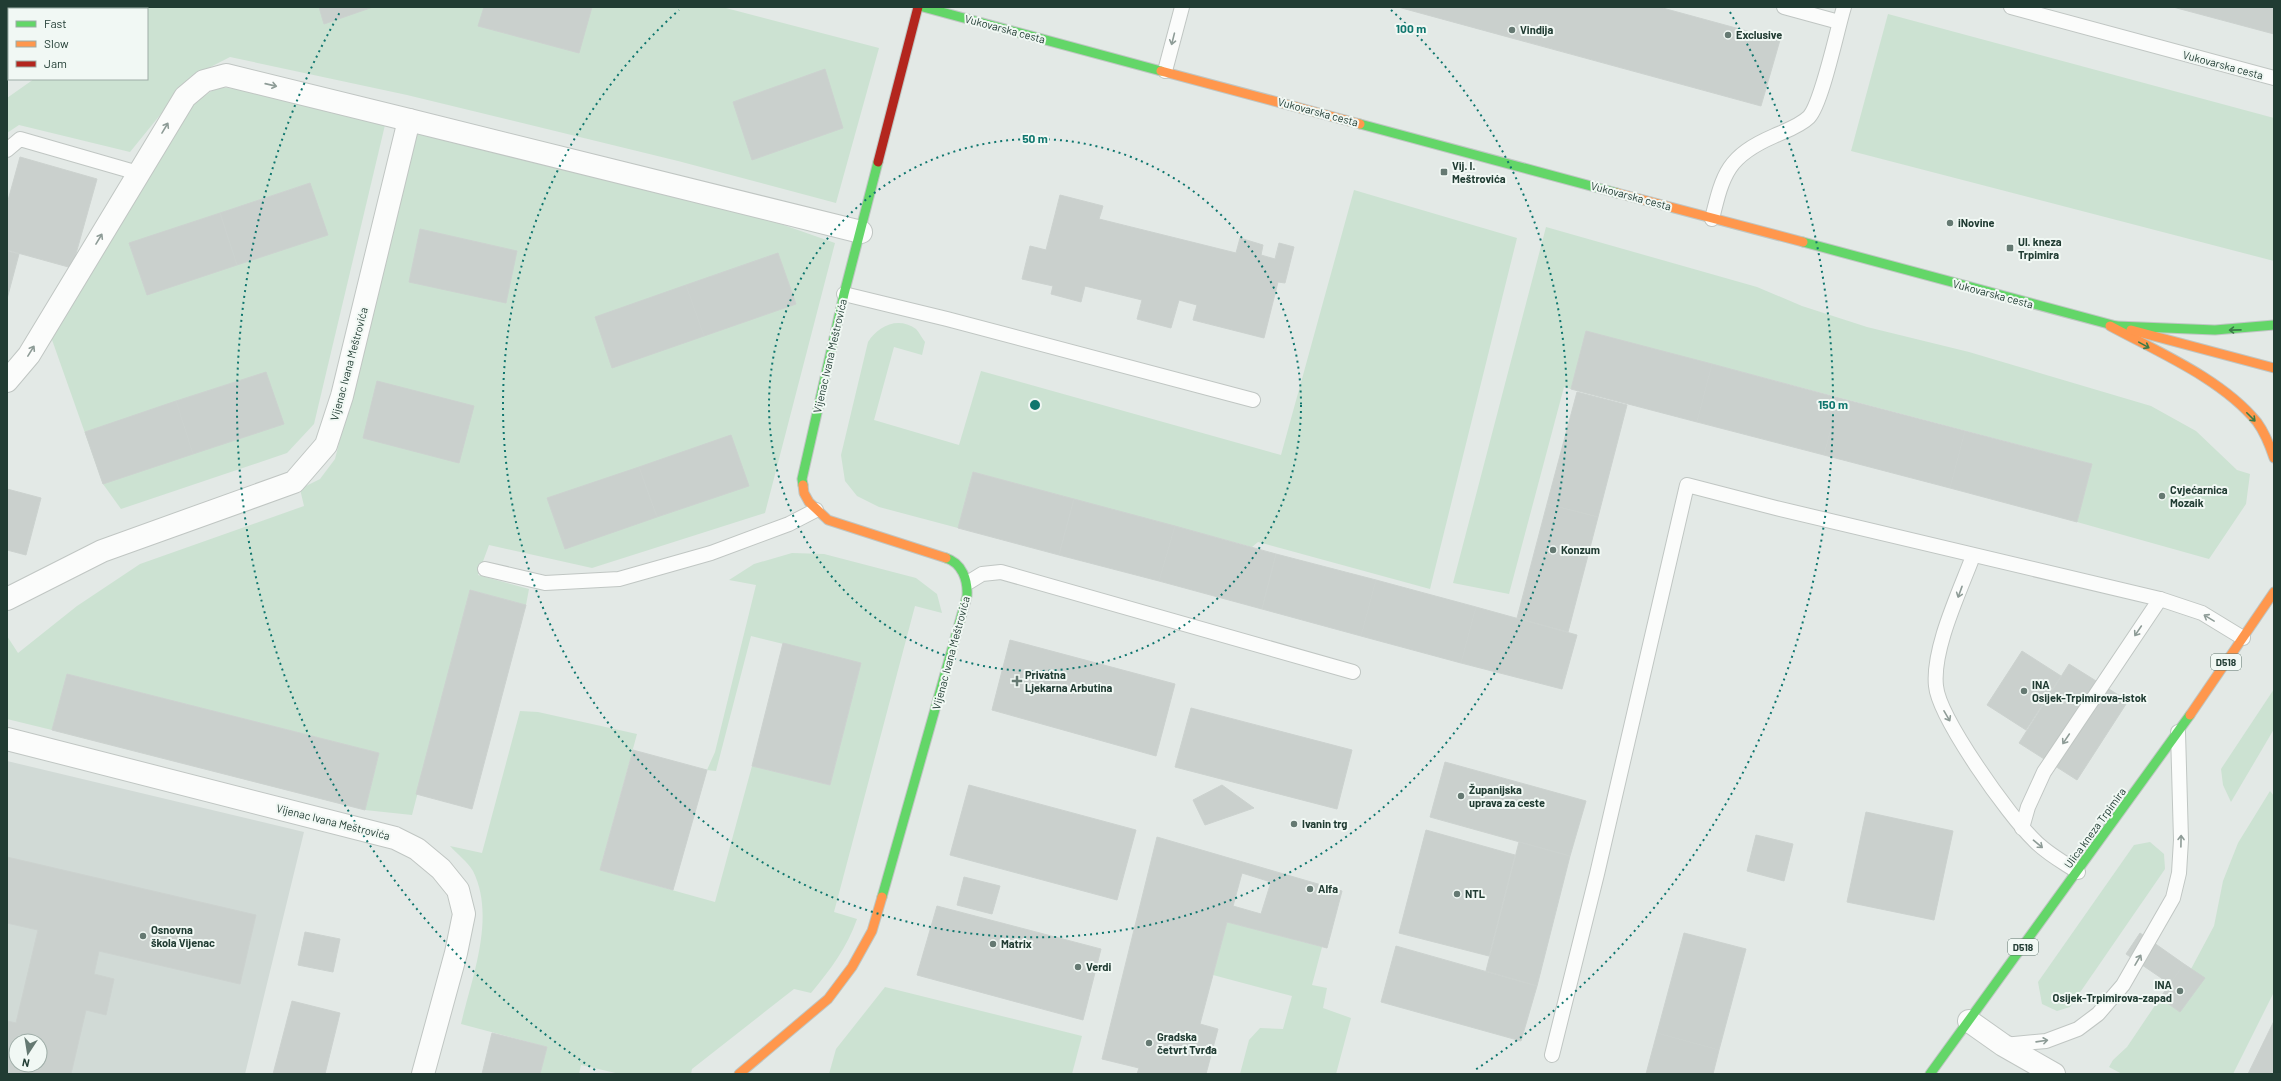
<svg xmlns="http://www.w3.org/2000/svg" width="2281" height="1081" font-family="Barlow,sans-serif">
  <style>
    .built { fill: #d1dad6; fill-rule: evenodd }
    .green { fill: #cce2d2 }
    .building { fill: #cad0cd; stroke: #ccd2cf; fill-rule: evenodd }
    .lines { fill: none; stroke-linecap: round; stroke-linejoin: round }
    .lane-casing { stroke: #c0c6c3; stroke-width: 16 }
    .street-casing { stroke: #c0c6c3; stroke-width: 24 }
    .fast-casing { stroke: #bfc6c3; stroke-width: 11 }
    .slow-casing { stroke: #bfc6c3; stroke-width: 11 }
    .jam-casing { stroke: #bfc6c3; stroke-width: 11 }
    .lane { stroke: #fbfcfb; stroke-width: 14 }
    .street { stroke: #fbfcfb; stroke-width: 22 }
    .fast { stroke: #63d668; stroke-width: 9 }
    .slow { stroke: #ff974d; stroke-width: 9 }
    .jam { stroke: #b3261e; stroke-width: 9 }
    .rail-casing { stroke: #c7cac9; stroke-width: 4.5 }
    .rail { stroke: #f1f8f4; stroke-width: 3; stroke-dasharray: 9; stroke-linecap: butt }
    .oneway { stroke: #8e9c97 }
    .oneway2 { stroke: #3b7a48 }
    .ring { fill: none; stroke: #0f766e; stroke-width: 2; stroke-dasharray: 2 4 }
    .poi-dot { fill: #657972; stroke: #f1f8f4; stroke-width: 1.5 }
    .labels { text-anchor: middle; stroke-width: 4; stroke-linejoin: round; paint-order: stroke }
    .shield { fill: #f1f8f4; stroke: #5f746d; stroke-width: 1 }
    .shield-label { font-size: 10px; font-weight: bold; fill: #213c33 }
    .street-label { font-size: 11px; fill: #213c33; stroke: #f1f8f4 }
    .poi-label { font-size: 11px; font-weight: bold; fill: #213c33; stroke: #f1f8f4; text-anchor: start }
    .centre { fill: #0f766e; stroke: #f1f8f4; stroke-width: 2 }
    .ring-label { font-size: 12px; text-anchor: middle; font-weight: bold; fill: #0f766e; stroke: #f1f8f4; stroke-width: 4; stroke-linejoin: round; paint-order: stroke }
  </style>
  <rect width="100%" height="100%" fill="#e3e9e6"/>
  <!-- built -->
  <path class="built" d="M 7,761 L 304,832 L 245,1074 L 7,1074 ZM 16,1041 L 40,1041 L 40,1065 L 16,1065 Z"/>
  <!-- green -->
  <g class="green">
    <polygon points="137,7 722,7 879,48 836,203 678,161 407,95 230,57 191,77 130,152 19,125 7,133 7,98 34,79 147,79 147,9 134,9"/>
    <polygon points="1888,14 2274,118 2274,261 1851,151"/>
    <polygon points="218,87 247,90 385,125 314,424 287,453 121,509 103,484 51,337 193,103"/>
    <polygon points="418,131 775,222 835,243 765,513 592,568 489,545 478,575 529,589 526,605 470,590 412,815 365,810 379,753 67,674 52,730 7,719 7,636 18,653 77,606 140,564 304,506 300,489 320,479 335,459"/>
    <path d="M 1354,190 L 1517,238 L 1430,589 L 1258,542 L 1252,547 L 973,472 L 958,528 L 879,507 L 857,496 L 845,481 L 841,455 L 868,342 C 878,326 898,316 916,329 C 919,332 922,338 925,342 L 922,355 L 894,347 L 874,420 L 959,445 L 981,371 L 1281,455 Z"/>
    <polygon points="1546,227 1757,287 1802,306 1867,327 1969,352 2151,406 2196,431 2237,470 2250,474 2246,504 2209,559 2077,522 2092,464 1586,331 1571,389 1564,387 1509,594 1453,583"/>
    <path d="M 792,553 L 824,554 L 916,578 L 937,594 L 942,613 L 915,606 L 834,912 L 857,919 C 847,948 830,970 811,993 L 794,989 L 692,1069 L 691,1074 L 620,1074 L 581,1065 L 579,1074 L 540,1074 L 547,1047 L 461,1024 C 472,977 496,917 473,871 C 468,862 457,854 450,846 L 482,853 L 520,711 L 538,712 L 637,734 L 600,870 L 715,902 L 752,766 L 830,785 L 861,663 L 751,636 L 716,771 L 707,770 L 715,752 L 756,585 L 729,580 L 754,564 Z"/>
    <polygon points="2274,689 2274,729 2231,802 2223,785 2221,769"/>
    <polygon points="2270,791 2274,796 2274,992 2233,1074 2122,1074 2109,1067 2113,1060 2127,1047 2160,998 2180,1012 2204,978 2191,969 2214,926 2223,881 2238,843"/>
    <polygon points="2150,842 2164,854 2165,869 2070,1007 2057,1011 2042,1004 2038,982 2134,845"/>
    <polygon points="1227,922 1322,947 1312,985 1327,988 1323,1008 1351,1018 1336,1074 1240,1074 1249,1040 1260,1028 1283,1029 1292,996 1213,975"/>
    <polygon points="885,987 1082,1036 1072,1074 829,1074 836,1049"/>
  </g>
  <!-- building -->
  <g class="building">
    <polygon points="319,7 373,7 324,24"/>
    <polygon points="484,7 592,7 579,53 478,26"/>
    <polygon points="1398,7 1659,7 1780,40 1761,106"/>
    <polygon points="2173,7 2274,7 2274,34"/>
    <polygon points="825,69 843,128 752,160 733,102"/>
    <polygon points="20,157 97,179 72,268 7,250 7,204"/>
    <polygon points="310,183 328,235 237,265 220,213"/>
    <polygon points="1060,195 1103,206 1099,219 1236,253 1240,238 1263,245 1261,255 1275,259 1279,243 1294,247 1285,283 1278,282 1264,338 1193,320 1197,305 1179,300 1171,328 1137,319 1142,300 1085,286 1081,302 1051,294 1053,286 1022,279 1030,246 1046,250"/>
    <polygon points="220,213 237,265 147,295 129,243"/>
    <polygon points="420,229 517,251 506,303 409,282"/>
    <polygon points="7,251 19,254 7,299"/>
    <polygon points="778,253 796,304 704,336 686,285"/>
    <polygon points="686,285 704,336 612,368 595,317"/>
    <polygon points="1586,331 1712,364 1697,422 1571,389"/>
    <polygon points="1712,364 1839,398 1824,455 1697,422"/>
    <polygon points="266,372 284,424 193,454 176,401"/>
    <polygon points="377,381 474,406 459,463 363,438"/>
    <polygon points="1577,392 1627,405 1598,517 1547,504"/>
    <polygon points="1839,398 1965,431 1950,488 1824,455"/>
    <polygon points="176,401 193,454 103,484 85,432"/>
    <polygon points="1965,431 2092,464 2077,522 1950,488"/>
    <polygon points="731,435 749,486 657,517 639,467"/>
    <polygon points="639,467 657,517 565,549 547,498"/>
    <polygon points="973,472 1074,499 1059,555 958,528"/>
    <polygon points="7,489 41,498 26,555 7,550"/>
    <polygon points="1074,499 1175,526 1159,581 1059,555"/>
    <polygon points="1547,504 1598,517 1568,632 1517,618"/>
    <polygon points="1175,526 1276,554 1262,609 1159,581"/>
    <polygon points="1276,554 1376,580 1361,636 1262,609"/>
    <polygon points="1376,580 1476,607 1461,663 1361,636"/>
    <polygon points="470,590 526,605 472,809 416,794"/>
    <polygon points="1476,607 1577,635 1562,689 1461,663"/>
    <polygon points="1010,640 1175,684 1156,756 992,710"/>
    <polygon points="783,643 861,663 830,785 752,766"/>
    <polygon points="2022,651 2061,676 2026,730 1987,705"/>
    <polygon points="2069,664 2128,701 2077,780 2019,743"/>
    <polygon points="67,674 379,753 365,810 52,730"/>
    <polygon points="1191,708 1352,750 1337,809 1175,767"/>
    <polygon points="633,750 707,770 673,890 600,870"/>
    <polygon points="1445,762 1586,801 1570,856 1430,817"/>
    <polygon points="969,785 1136,830 1117,900 950,855"/>
    <polygon points="1222,785 1254,808 1205,825 1193,800"/>
    <polygon points="1866,812 1953,831 1934,920 1847,902"/>
    <polygon points="1426,830 1515,855 1489,956 1399,933"/>
    <polygon points="1756,835 1793,844 1784,881 1747,871"/>
    <path d="M 1157,837 L 1342,891 L 1327,948 L 1227,922 L 1200,1024 L 1218,1029 L 1206,1074 L 1137,1074 L 1139,1068 L 1102,1059 ZM 1242,873 L 1271,882 L 1261,914 L 1233,906 Z"/>
    <polygon points="1519,842 1570,856 1537,986 1486,971"/>
    <path d="M 7,857 L 256,915 L 240,984 L 99,951 L 94,974 L 114,979 L 106,1015 L 86,1010 L 71,1074 L 7,1074 L 7,1021 L 16,1023 L 38,930 L 7,923 ZM 16,1041 L 40,1041 L 40,1065 L 16,1065 Z"/>
    <polygon points="964,877 1000,886 992,914 957,905"/>
    <polygon points="937,906 1101,949 1083,1020 917,975"/>
    <polygon points="305,932 340,939 333,972 298,965"/>
    <polygon points="1684,933 1746,949 1719,1050 1657,1033"/>
    <polygon points="2140,933 2184,964 2170,984 2126,954"/>
    <polygon points="1396,946 1537,986 1521,1041 1381,1002"/>
    <polygon points="2184,964 2205,978 2180,1012 2160,998"/>
    <polygon points="292,1001 340,1013 325,1074 273,1074"/>
    <polygon points="2274,1021 2274,1074 2248,1074"/>
    <polygon points="492,1033 547,1047 540,1074 482,1074"/>
    <polygon points="1657,1033 1719,1050 1713,1074 1646,1074"/>
  </g>
  <g class="lines">
    <!-- lane casing -->
    <g class="lane-casing">
      <g id="lane">
        <polyline points="1784,7 1839,22"/>
        <polyline points="2011,7 2274,78"/>
        <polyline points="1165,71 1182,7"/>
        <polyline points="7,150 20,139 138,173"/>
        <path d="M 1712,219 C 1723,173 1728,156 1774,136 C 1785,131 1800,126 1809,117 C 1822,103 1837,30 1844,7"/>
        <polyline points="844,294 947,319 1253,400"/>
        <path d="M 1973,556 C 1960,591 1932,649 1936,686 C 1939,718 2009,816 2034,840 C 2046,853 2063,862 2078,872"/>
        <polyline points="485,569 545,583 619,579 711,553 789,524 816,510"/>
        <polyline points="969,582 982,574 1001,572 1353,672"/>
        <polyline points="2022,828 2028,807 2044,772 2160,599"/>
        <polyline points="2004,1045 2046,1041 2078,1029 2098,1014 2123,985 2173,898 2179,873 2181,840 2178,732"/>
        <polyline points="1552,1055 1597,874 1687,485 1776,508 2160,599 2202,613 2243,638"/>
      </g>
    </g>
    <!-- street casing -->
    <g class="street-casing">
      <g id="street">
        <polyline points="7,381 29,355 185,97 204,81 226,75 409,120"/>
        <polyline points="7,599 102,551 294,482 326,445 342,396 409,120 861,232"/>
        <polyline points="7,739 395,838 417,849 441,869 458,890 464,914 456,953 423,1074"/>
        <polyline points="1969,1021 2003,1045 2054,1074"/>
      </g>
    </g>
    <!-- fast casing -->
    <g class="fast-casing">
      <g id="fast">
        <polyline points="923,7 1161,71"/>
        <polyline points="1360,124 1617,193"/>
        <polyline points="1803,242 2131,330"/>
        <polyline points="2116,326 2215,330 2274,325"/>
        <polyline points="803,485 802,479 844,294 878,162"/>
        <path d="M 882,897 L 967,596 C 968,580 962,563 946,558"/>
        <polyline points="1930,1074 2190,715"/>
      </g>
    </g>
    <!-- slow casing -->
    <g class="slow-casing">
      <g id="slow">
        <polyline points="1161,71 1360,124"/>
        <polyline points="1617,193 1803,242"/>
        <path d="M 2110,326 C 2158,352 2222,379 2257,422 C 2265,433 2270,446 2274,458"/>
        <polyline points="2131,330 2274,368"/>
        <polyline points="803,485 804,493 809,502 828,520 946,558"/>
        <polyline points="2190,715 2274,592"/>
        <polyline points="739,1074 828,999 852,967 872,931 882,897"/>
      </g>
    </g>
    <!-- jam casing -->
    <g class="jam-casing">
      <polyline id="jam" points="878,162 918,7"/>
    </g>
    <!-- lane -->
    <use href="#lane" class="lane"/>
    <!-- street -->
    <use href="#street" class="street"/>
    <!-- fast -->
    <use href="#fast" class="fast"/>
    <!-- slow -->
    <use href="#slow" class="slow"/>
    <!-- jam -->
    <use href="#jam" class="jam"/>
    <!-- rail casing -->
    <g class="rail-casing">
      <g id="rail">
        <polyline points="73,9 75,7"/>
        <polyline points="7,56 9,55"/>
      </g>
    </g>
    <!-- rail -->
    <use href="#rail" class="rail"/>
  </g>
  <!-- one-way arrows -->
  <defs><path id="oneway-shaft" d="M-6 0H5M1.5-3L5.5 0L1.5 3" fill="none" stroke-width="1.6" stroke-linecap="round" stroke-linejoin="round"/></defs>
  <g class="oneway">
    <use href="#oneway-shaft" transform="translate(1173 39) rotate(104)"/>
    <use href="#oneway-shaft" transform="translate(271 85) rotate(13)"/>
    <use href="#oneway-shaft" transform="translate(165 128) rotate(-59)"/>
    <use href="#oneway-shaft" transform="translate(99 239) rotate(-59)"/>
    <use href="#oneway-shaft" transform="translate(31 351) rotate(-58)"/>
    <use href="#oneway-shaft" transform="translate(1960 592) rotate(110)"/>
    <use href="#oneway-shaft" transform="translate(2209 618) rotate(-149)"/>
    <use href="#oneway-shaft" transform="translate(2138 631) rotate(124)"/>
    <use href="#oneway-shaft" transform="translate(1947 716) rotate(60)"/>
    <use href="#oneway-shaft" transform="translate(2066 739) rotate(124)"/>
    <use href="#oneway-shaft" transform="translate(2181 841) rotate(-89)"/>
    <use href="#oneway-shaft" transform="translate(2038 844) rotate(40)"/>
    <use href="#oneway-shaft" transform="translate(2138 960) rotate(-60)"/>
    <use href="#oneway-shaft" transform="translate(2042 1041) rotate(-8)"/>
  </g>
  <g class="oneway2">
    <use href="#oneway-shaft" transform="translate(2235 330) rotate(179)"/>
    <use href="#oneway-shaft" transform="translate(2144 345) rotate(29)"/>
    <use href="#oneway-shaft" transform="translate(2251 417) rotate(45)"/>
  </g>
  <!-- distance rings -->
  <g class="ring">
    <circle cx="1035" cy="405" r="266"/>
    <path d="M1391 10A532 532 0 1 1 679 10"/>
    <path d="M595 1070A798 798 0 0 1 340 12M1730 12A798 798 0 0 1 1475 1070"/>
  </g>
  <!-- markers -->
  <g class="poi-dot">
    <circle cx="1512" cy="30" r="4"/>
    <circle cx="1728" cy="35" r="4"/>
    <rect x="1440" y="168" width="8" height="8" rx="2"/>
    <circle cx="1950" cy="223" r="4"/>
    <rect x="2006" y="244" width="8" height="8" rx="2"/>
    <circle cx="2162" cy="496" r="4"/>
    <circle cx="1553" cy="550" r="4"/>
    <path d="M1015 675h4v4h4v4h-4v4h-4v-4h-4v-4h4z"/>
    <circle cx="2024" cy="691" r="4"/>
    <circle cx="1461" cy="796" r="4"/>
    <circle cx="1294" cy="824" r="4"/>
    <circle cx="1310" cy="889" r="4"/>
    <circle cx="1457" cy="894" r="4"/>
    <circle cx="143" cy="936" r="4"/>
    <circle cx="993" cy="944" r="4"/>
    <circle cx="1078" cy="967" r="4"/>
    <circle cx="2180" cy="991" r="4"/>
    <circle cx="1149" cy="1043" r="4"/>
  </g>
  <g class="labels">
    <!-- shield labels -->
    <g class="shield">
      <rect x="2211" y="654" width="30" height="16" rx="3"/>
      <rect x="2008" y="939" width="30" height="16" rx="3"/>
    </g>
    <g class="shield-label">
      <text x="2226" y="666">D518</text>
      <text x="2023" y="951">D518</text>
    </g>
    <!-- street labels -->
    <g class="street-label">
      <text transform="translate(1005 29) rotate(15)" y="4">Vukovarska cesta</text>
      <text transform="translate(2223 65) rotate(15)" y="4">Vukovarska cesta</text>
      <text transform="translate(1318 112) rotate(15)" y="4">Vukovarska cesta</text>
      <text transform="translate(1631 196) rotate(15)" y="4">Vukovarska cesta</text>
      <text transform="translate(1993 294) rotate(15)" y="4">Vukovarska cesta</text>
      <text transform="translate(830 356) rotate(-77)" y="4">Vijenac Ivana Meštrovića</text>
      <text transform="translate(349 364) rotate(-75)" y="4">Vijenac Ivana Meštrovića</text>
      <text transform="translate(951 653) rotate(-75)" y="4">Vijenac Ivana Meštrovića</text>
      <text transform="translate(333 822) rotate(14)" y="4">Vijenac Ivana Meštrovića</text>
      <text transform="translate(2095 828) rotate(-54)" y="4">Ulica kneza Trpimira</text>
    </g>
    <!-- poi labels -->
    <g class="poi-label">
      <text x="1520" y="34">Vindija</text>
      <text x="1736" y="39">Exclusive</text>
      <text x="1452" y="170">Vij. I.<tspan x="1452" dy="13">Meštrovića</tspan></text>
      <text x="1958" y="227">iNovine</text>
      <text x="2018" y="246">Ul. kneza<tspan x="2018" dy="13">Trpimira</tspan></text>
      <text x="2170" y="494">Cvjećarnica<tspan x="2170" dy="13">Mozaik</tspan></text>
      <text x="1561" y="554">Konzum</text>
      <text x="1025" y="679">Privatna<tspan x="1025" dy="13">Ljekarna Arbutina</tspan></text>
      <text x="2032" y="689">INA<tspan x="2032" dy="13">Osijek-Trpimirova-istok</tspan></text>
      <text x="1469" y="794">Županijska<tspan x="1469" dy="13">uprava za ceste</tspan></text>
      <text x="1302" y="828">Ivanin trg</text>
      <text x="1318" y="893">Alfa</text>
      <text x="1465" y="898">NTL</text>
      <text x="151" y="934">Osnovna<tspan x="151" dy="13">škola Vijenac</tspan></text>
      <text x="1001" y="948">Matrix</text>
      <text x="1086" y="971">Verdi</text>
      <text x="2172" y="989" text-anchor="end">INA<tspan x="2172" dy="13">Osijek-Trpimirova-zapad</tspan></text>
      <text x="1157" y="1041">Gradska<tspan x="1157" dy="13">četvrt Tvrđa</tspan></text>
    </g>
  </g>
  <circle cx="1035" cy="405" r="6" class="centre"/>
  <g class="ring-label">
    <text x="1411" y="33">100 m</text>
    <text x="1035" y="143">50 m</text>
    <text x="1833" y="409">150 m</text>
  </g>
  <!-- border -->
  <rect width="2281" height="1081" fill="none" stroke="#213c33" stroke-width="16"/>
  <!-- legend -->
  <rect x="8" y="8" width="140" height="72" fill="#f1f8f4" stroke="#9eada7"/>
  <rect x="16" y="21" width="20" height="6" fill="#63d668" stroke="#9eada7"/>
  <text x="44" y="28" font-size="12" fill="#213c33">Fast</text>
  <rect x="16" y="41" width="20" height="6" fill="#ff974d" stroke="#9eada7"/>
  <text x="44" y="48" font-size="12" fill="#213c33">Slow</text>
  <rect x="16" y="61" width="20" height="6" fill="#b3261e" stroke="#9eada7"/>
  <text x="44" y="68" font-size="12" fill="#213c33">Jam</text>
  <!-- north arrow -->
  <g transform="translate(28 1053) rotate(192)"><circle r="19" fill="#f1f8f4" stroke="#9eada7"/>
  <path d="M0-3L7 15L0 10L-7 15Z" fill="#657972"/>
  <text y="-6" font-size="11" font-weight="bold" text-anchor="middle" fill="#213c33">N</text>
  </g>
</svg>
